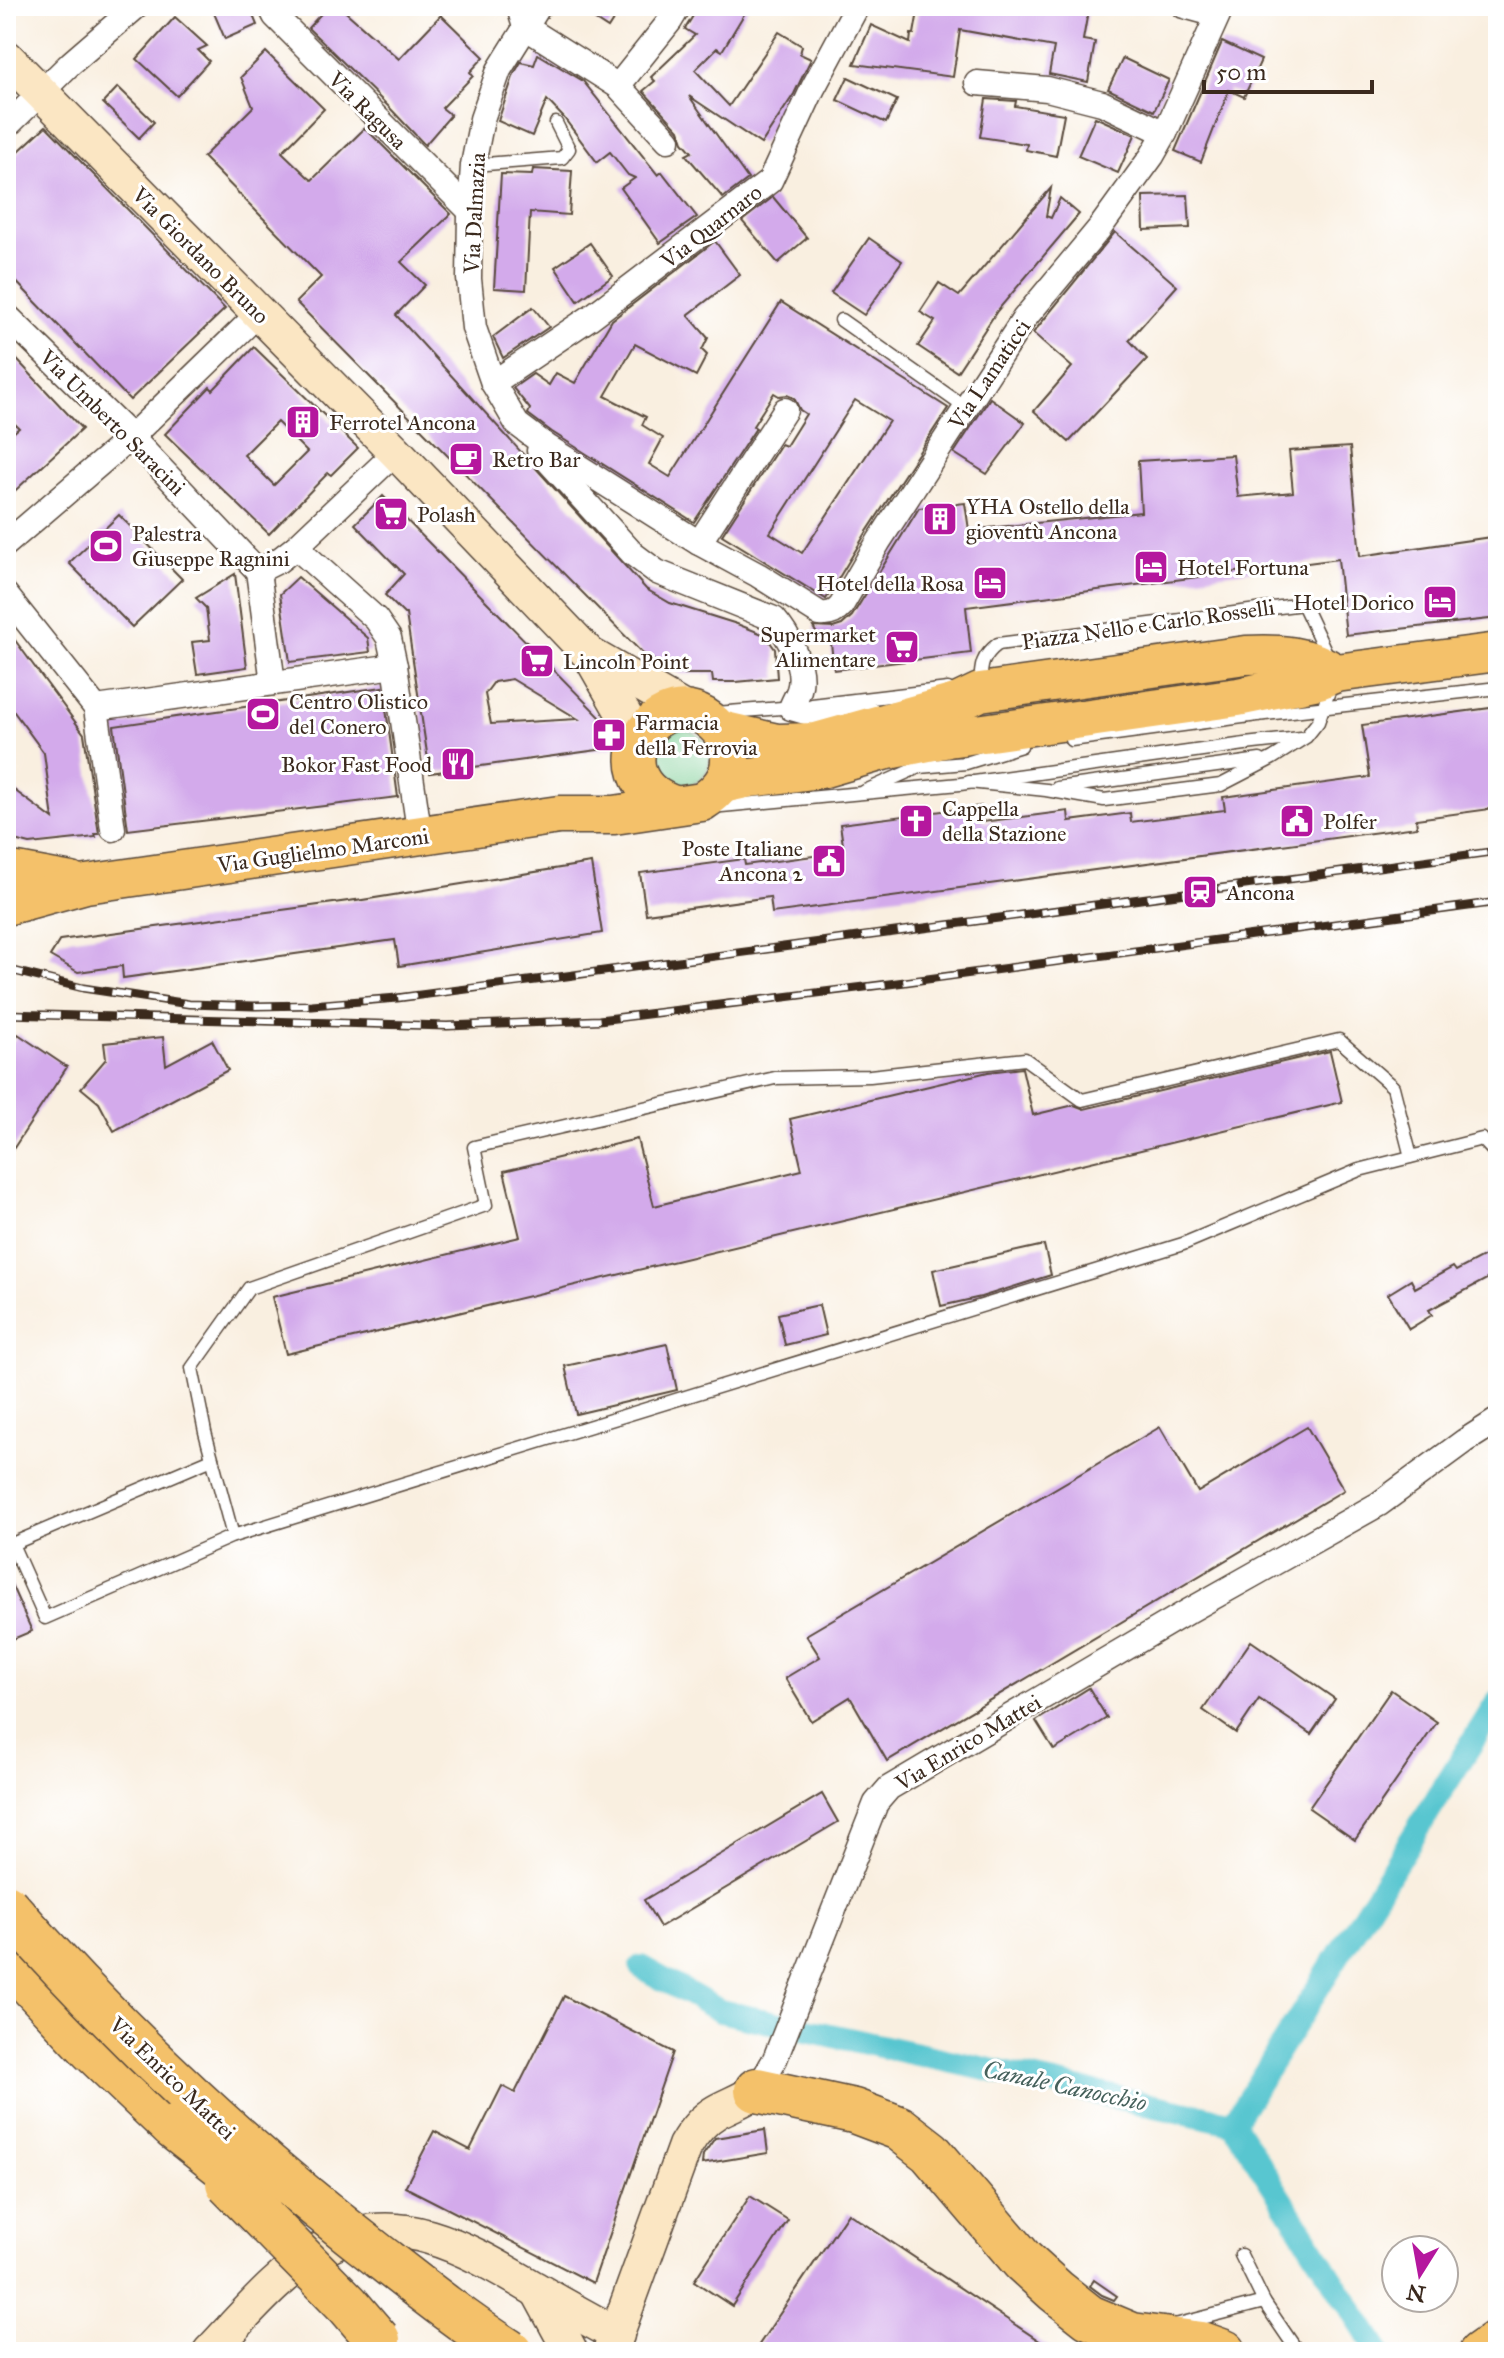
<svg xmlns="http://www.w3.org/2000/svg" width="1504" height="2358" font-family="'IM FELL Great Primer',serif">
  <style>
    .green { fill: #75ca8e; stroke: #587a56; stroke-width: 2 }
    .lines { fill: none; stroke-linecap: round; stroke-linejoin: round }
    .canal { stroke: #59c6d0; stroke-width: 24 }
    .building { fill: #d3aaeb; fill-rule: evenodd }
    .lane-casing { stroke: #58483b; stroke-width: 15 }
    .street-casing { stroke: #58483b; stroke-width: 27 }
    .secondary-casing { stroke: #58483b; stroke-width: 37 }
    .primary-casing { stroke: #58483b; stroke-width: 41 }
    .highway-casing { stroke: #58483b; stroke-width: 47 }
    .lane { stroke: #fff; stroke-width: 12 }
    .street { stroke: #fff; stroke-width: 24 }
    .secondary { stroke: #fbe6c3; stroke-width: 34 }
    .primary { stroke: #f4c16a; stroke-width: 38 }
    .highway { stroke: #f4c16a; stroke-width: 44 }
    .rail-casing { stroke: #3b2a1e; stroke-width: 9 }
    .rail { stroke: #fff; stroke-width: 6; stroke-dasharray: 18; stroke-linecap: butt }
    .highway-bridge-casing { stroke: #58483b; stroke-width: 47; stroke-linecap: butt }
    .highway-bridge { stroke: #f4c16a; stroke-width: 44 }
    .labels { text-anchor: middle; stroke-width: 6; stroke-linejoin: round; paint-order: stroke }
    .street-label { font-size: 22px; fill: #3b2a1e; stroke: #fff }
    .poi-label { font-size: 22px; fill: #3b2a1e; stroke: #fff; text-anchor: start }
    .water-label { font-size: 24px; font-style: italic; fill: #46615c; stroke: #fff }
  </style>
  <rect width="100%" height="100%" fill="#fff"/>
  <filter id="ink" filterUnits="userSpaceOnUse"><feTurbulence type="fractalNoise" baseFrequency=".0125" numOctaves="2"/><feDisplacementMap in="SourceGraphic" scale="16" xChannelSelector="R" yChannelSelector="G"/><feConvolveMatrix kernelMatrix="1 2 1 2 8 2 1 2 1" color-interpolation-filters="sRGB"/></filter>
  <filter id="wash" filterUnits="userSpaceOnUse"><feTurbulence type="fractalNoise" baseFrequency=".006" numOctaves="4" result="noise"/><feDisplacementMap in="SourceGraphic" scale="32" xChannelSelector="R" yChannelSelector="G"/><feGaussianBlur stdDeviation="1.8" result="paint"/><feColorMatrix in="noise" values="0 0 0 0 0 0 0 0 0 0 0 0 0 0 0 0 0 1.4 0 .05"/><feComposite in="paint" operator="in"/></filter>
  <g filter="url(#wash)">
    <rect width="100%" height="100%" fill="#f9efe0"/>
    <!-- green -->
    <circle class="green" cx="682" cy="758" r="28"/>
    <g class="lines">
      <!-- canal -->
      <g class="canal">
        <polyline points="641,1967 720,2011 1233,2123 1379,2352"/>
        <polyline points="1233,2123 1498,1701"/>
      </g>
    </g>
    <g id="blocks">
      <!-- building -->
      <g class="building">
        <polygon points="211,6 249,6 257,25 225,39"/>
        <polygon points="328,6 339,6 399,59 441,15 484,57 470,72 473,76 442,108 451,115 425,145 388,106 308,28"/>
        <polygon points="574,6 622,6 608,28"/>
        <polygon points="699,6 749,6 722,51 717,48 695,70 729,106 779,32 802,46 800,54 811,59 794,94 761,144 689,96 748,179 723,198 686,155 692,152 683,142 679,130 643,91 655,81 651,77 695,35 685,29"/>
        <polygon points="919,6 1089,6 1083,40 1095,42 1088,82 1049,74 1054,47 960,30 953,77 854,64 871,25 910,43 911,34 914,34"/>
        <polygon points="175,17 207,46 198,50 209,61 177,96 137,59"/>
        <polygon points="1222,42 1261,60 1244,97 1229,90 1201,162 1175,151"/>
        <polygon points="266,52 324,109 282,152 308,177 312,180 365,128 451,214 401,262 425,285 396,315 646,589 670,603 737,624 765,635 775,649 777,678 736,682 713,682 712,674 682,674 645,656 296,302 321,277 203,157 253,107 241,77"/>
        <polygon points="538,54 583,81 658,175 662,172 697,217 660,243 621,188 635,178 628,175 610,152 597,162 564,118 547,100 532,136 498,121 514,74 521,62 534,65"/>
        <polygon points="1123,58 1169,80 1154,111 1108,89"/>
        <polygon points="848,77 897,100 886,123 837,100"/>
        <polygon points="118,87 154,122 139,138 103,103"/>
        <polygon points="986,99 1016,101 1015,106 1064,114 1056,156 1026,150 1027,144 980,137"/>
        <polygon points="1095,117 1135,135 1118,173 1078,156"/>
        <polygon points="46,126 225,309 130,400 6,271 6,163"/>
        <polygon points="533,169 572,171 569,215 530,212 526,290 494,288 501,174 532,175"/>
        <polygon points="1051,188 1046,216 1051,218 1060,198 1079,214 997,311 957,372 918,346 935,321 920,312 939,283 959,296"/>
        <polygon points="1188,195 1190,228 1144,230 1143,196"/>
        <polygon points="773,197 807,238 778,263 742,221"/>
        <polygon points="1115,232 1177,286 1129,340 1147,359 1069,442 1034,411 1072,367 1033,333"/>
        <polygon points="869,238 902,261 864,315 831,293"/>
        <path d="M 715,241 L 740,275 L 688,315 L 708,338 L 702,350 L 707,355 L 696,376 L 635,344 L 605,396 L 646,417 L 642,425 L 663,438 L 649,464 L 670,477 L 781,302 L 948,408 L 866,533 L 826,599 L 722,535 L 781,444 L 786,446 L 806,414 L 800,410 L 794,398 L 787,395 L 779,396 L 774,393 L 753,426 L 756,428 L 694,522 L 552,432 L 528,414 L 530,409 L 513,388 L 533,374 L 549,385 L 556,373 L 575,383 L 612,320 ZM 855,400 L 889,421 L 802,553 L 770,533 Z"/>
        <polygon points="590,243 613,276 578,301 555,267"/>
        <polygon points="533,307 549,327 503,358 493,337"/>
        <path d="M 254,347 L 358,448 L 331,475 L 328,473 L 269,534 L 165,434 L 210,387 L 213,390 ZM 277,422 L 307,452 L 274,485 L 244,455 Z"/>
        <polygon points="6,348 82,429 6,499 6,439 19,428 6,415"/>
        <polygon points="990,398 1025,423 987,474 954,453"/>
        <polygon points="1350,447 1360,556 1498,536 1498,618 1346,635 1338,559 966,607 971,653 834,670 831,643 821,641 813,627 833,628 842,625 852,616 919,508 965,503 969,530 1141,512 1138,461 1233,455 1238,497 1293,492 1289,451"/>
        <path d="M 383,496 L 605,722 L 617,742 L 614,741 L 612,748 L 430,773 L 406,614 L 404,614 L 385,595 L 404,574 L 355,524 ZM 512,679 L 578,719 L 491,724 L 485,694 L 494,682 Z"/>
        <polygon points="119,515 182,579 132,627 69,563"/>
        <polygon points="235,574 247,667 197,674 192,642 210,640 206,608 196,598"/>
        <polygon points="298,577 368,638 370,652 290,662 280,594"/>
        <polygon points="6,628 84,734 99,834 95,834 96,837 30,844 6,838 6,784 53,819 44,753 6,701"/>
        <polygon points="383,687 398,797 128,830 114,726"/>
        <polygon points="1498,707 1498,808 1416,819 1417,827 772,913 770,897 646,914 640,873 744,859 745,865 844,852 840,824 981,806 983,822 1068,811 1069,821 1130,813 1131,822 1225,810 1223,797 1370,777 1362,725"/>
        <polygon points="591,863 602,933 399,966 395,940 123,978 122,966 78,972 50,956 60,940 356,900 356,901"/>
        <polygon points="18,1034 67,1067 6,1160 6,1053"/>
        <polygon points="163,1037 166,1065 212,1040 228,1070 114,1131 99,1103 81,1088 106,1059 104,1043"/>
        <polygon points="1330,1051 1342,1102 286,1354 272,1297 520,1237 504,1171 637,1139 654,1206 802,1170 790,1119 988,1072 1022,1068 1033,1115 1074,1105 1084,1109"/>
        <polygon points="1044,1245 1051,1275 981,1297 941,1306 933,1270"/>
        <polygon points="1492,1252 1498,1264 1498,1273 1429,1310 1432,1315 1409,1329 1388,1294 1411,1280 1415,1288 1453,1267 1456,1271"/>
        <polygon points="819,1305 826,1335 785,1345 778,1314"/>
        <polygon points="667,1344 677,1390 576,1414 565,1366"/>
        <polygon points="1160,1427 1198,1492 1307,1427 1344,1490 887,1761 850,1697 811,1721 785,1678 820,1657 806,1635"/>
        <polygon points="6,1573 32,1631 6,1642"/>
        <polygon points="1251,1641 1335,1699 1311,1734 1259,1699 1236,1733 1203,1710"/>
        <polygon points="1089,1688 1107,1718 1054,1750 1036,1721"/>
        <polygon points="1391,1690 1437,1722 1355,1840 1309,1808"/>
        <polygon points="822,1794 838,1822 660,1927 644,1900"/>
        <polygon points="564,1996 673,2052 593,2283 405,2187 434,2131 470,2150 502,2086 515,2093"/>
        <polygon points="765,2130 768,2153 702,2164 703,2155 715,2138"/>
        <polygon points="750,2196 788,2220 732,2306 694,2281"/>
        <polygon points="848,2213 1056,2352 754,2352"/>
        <polygon points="1094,2280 1117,2296 1114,2300 1102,2295 1090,2286"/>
      </g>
    </g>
  </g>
  <g filter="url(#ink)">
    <use href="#blocks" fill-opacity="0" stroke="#58483b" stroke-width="2"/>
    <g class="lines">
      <!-- lane casing -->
      <g class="lane-casing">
        <g id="lane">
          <polyline points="473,165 562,158 569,149 556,123"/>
          <polyline points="841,320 966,408"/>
          <path d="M 980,686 C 981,666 981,657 998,644 L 1303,604 L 1329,659"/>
          <polyline points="812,705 948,689"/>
          <polyline points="716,713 794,707"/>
          <polyline points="1071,740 1265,714 1498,688"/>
          <polyline points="969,782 1046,790 1104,800 1221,785 1273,758 1306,737 1318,722 1332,683"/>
          <polyline points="1057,788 1260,760"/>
          <polyline points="865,791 919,767 966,763 1021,746"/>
          <polyline points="711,807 960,784 1245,744 1300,738"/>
          <polyline points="1411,1157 1393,1087 1339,1040 1082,1100 1025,1059 870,1076 775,1078 474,1147 486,1205 249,1288 192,1368 205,1432 233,1536 1183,1244 1359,1170 1482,1139 1498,1156"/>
          <polyline points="212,1459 12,1544 45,1618 233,1536"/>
          <polyline points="1241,2255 1264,2302 1298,2352"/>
          <polyline points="1175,2325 1264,2302"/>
        </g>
      </g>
      <!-- street casing -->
      <g class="street-casing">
        <g id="street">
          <polyline points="270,6 275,16 470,211"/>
          <path d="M 539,6 L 499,70 L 482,119 L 473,165 L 470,211 L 469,279 L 474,328 L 493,383 L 517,424 L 549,448 L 699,543 L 758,575 L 820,614 C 829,615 835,613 841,606 L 879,541 L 1024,319 L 1099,229 L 1152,156 L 1165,133 L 1222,6"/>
          <polyline points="1184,6 1217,15"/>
          <polyline points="521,14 525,27 618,86 668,140"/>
          <polyline points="977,83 1047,89 1102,103 1165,133"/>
          <polyline points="618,86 670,21 679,6"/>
          <polyline points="6,127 71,63 137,6"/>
          <polyline points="6,315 131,437 258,571 278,561 296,547 376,619 389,638 395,666 420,837"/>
          <polyline points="493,383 591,317 770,181 813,88 857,6"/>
          <path d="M 539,451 L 633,554 L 657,572 L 774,619 C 788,635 806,667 799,690 C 797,696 793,702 791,708 L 816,715 L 871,715"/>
          <polyline points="699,543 785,410"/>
          <polyline points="6,544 131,437 259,313"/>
          <polyline points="296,547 396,452"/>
          <polyline points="258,571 273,683"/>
          <polyline points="6,595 96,708 395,666"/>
          <polyline points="96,708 113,829"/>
          <polyline points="757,2090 775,2059 876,1803 889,1788 1187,1612 1379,1504 1465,1441 1498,1420"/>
        </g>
      </g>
      <!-- secondary casing -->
      <g class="secondary-casing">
        <g id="secondary">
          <polyline points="6,57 396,452 590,655 638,739"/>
          <polyline points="594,657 688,711"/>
          <polyline points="538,2291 571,2352"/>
          <path d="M 210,2352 C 246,2314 281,2271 327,2246 C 400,2205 475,2254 537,2290 C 564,2306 591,2320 617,2335"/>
          <path d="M 610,2352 L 685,2146 C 693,2132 702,2120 716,2112 C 730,2104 744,2100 757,2090"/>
        </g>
      </g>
      <!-- primary casing -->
      <g class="primary-casing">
        <g id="primary">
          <path d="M 721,730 L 777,743 L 816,742 L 959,702 L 980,692 L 1246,655 C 1278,653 1308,655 1336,673"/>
          <polyline points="723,784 750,778 821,769 883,751 948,738 1238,697 1319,680 1336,673 1498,652"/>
          <polyline points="6,870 71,882"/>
          <path d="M 6,906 L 86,884 L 559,815 L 614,815 L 702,802 C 718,792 731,777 730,757 C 730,744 723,732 714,724 C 662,674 590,775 674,805"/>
          <polyline points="1478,2352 1498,2338"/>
        </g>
      </g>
      <!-- highway casing -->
      <g class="highway-casing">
        <g id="highway">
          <polyline points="6,1958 91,2049 173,2127"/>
          <polyline points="757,2090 854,2111 899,2128 930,2152 1023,2261 1056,2291 1089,2317 1132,2335 1202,2344 1224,2352"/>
        </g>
      </g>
      <!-- lane -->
      <use href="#lane" class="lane"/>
      <!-- street -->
      <use href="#street" class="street"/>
      <!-- secondary -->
      <use href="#secondary" class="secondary"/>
      <!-- primary -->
      <use href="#primary" class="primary"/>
      <!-- highway -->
      <use href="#highway" class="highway"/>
      <!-- rail casing -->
      <g class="rail-casing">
        <g id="rail">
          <polyline points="6,969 83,988 189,1004 254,1006 312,1005 397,998 559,977 1498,851"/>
          <polyline points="6,1014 447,1026 599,1020 905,982 1498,902"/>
        </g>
      </g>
      <!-- rail -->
      <use href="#rail" class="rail"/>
      <!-- highway-bridge casing -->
      <g class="highway-bridge-casing">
        <g id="highway-bridge">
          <path d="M 6,1906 C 120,2036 246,2153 383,2259 C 424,2291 466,2324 510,2352"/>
          <polyline points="173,2127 259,2195"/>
          <polyline points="228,2183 348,2305 378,2340"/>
        </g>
      </g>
      <!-- highway-bridge -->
      <use href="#highway-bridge" class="highway-bridge"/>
    </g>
  </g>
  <!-- icons -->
  <defs>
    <g id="building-square" transform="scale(1.8)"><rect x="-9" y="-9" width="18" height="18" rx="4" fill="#b5179e" stroke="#fff"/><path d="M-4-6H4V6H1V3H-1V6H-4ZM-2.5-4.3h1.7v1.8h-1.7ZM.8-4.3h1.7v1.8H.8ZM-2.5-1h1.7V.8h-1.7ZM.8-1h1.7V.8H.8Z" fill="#fff"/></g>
    <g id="cafe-square" transform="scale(1.8)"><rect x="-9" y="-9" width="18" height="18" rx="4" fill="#b5179e" stroke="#fff"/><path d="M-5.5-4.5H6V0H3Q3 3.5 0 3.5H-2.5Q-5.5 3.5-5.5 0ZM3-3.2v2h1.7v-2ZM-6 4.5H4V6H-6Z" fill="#fff"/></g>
    <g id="supermarket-square" transform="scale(1.8)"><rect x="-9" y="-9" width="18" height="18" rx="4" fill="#b5179e" stroke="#fff"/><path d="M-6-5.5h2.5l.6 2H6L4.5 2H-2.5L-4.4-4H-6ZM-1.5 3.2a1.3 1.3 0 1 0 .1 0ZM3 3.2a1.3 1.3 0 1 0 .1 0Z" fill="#fff"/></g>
    <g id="stadium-square" transform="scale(1.8)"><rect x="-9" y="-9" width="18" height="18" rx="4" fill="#b5179e" stroke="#fff"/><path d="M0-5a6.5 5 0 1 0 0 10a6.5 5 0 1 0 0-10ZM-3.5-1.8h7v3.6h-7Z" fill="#fff"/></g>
    <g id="hotel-square" transform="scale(1.8)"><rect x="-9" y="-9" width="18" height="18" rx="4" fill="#b5179e" stroke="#fff"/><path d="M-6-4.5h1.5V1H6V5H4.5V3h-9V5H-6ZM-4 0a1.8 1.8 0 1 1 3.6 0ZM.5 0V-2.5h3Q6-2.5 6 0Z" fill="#fff"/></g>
    <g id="pharmacy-square" transform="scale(1.8)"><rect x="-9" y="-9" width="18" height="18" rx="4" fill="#b5179e" stroke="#fff"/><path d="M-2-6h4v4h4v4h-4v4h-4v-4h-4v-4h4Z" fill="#fff"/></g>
    <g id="restaurant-square" transform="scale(1.8)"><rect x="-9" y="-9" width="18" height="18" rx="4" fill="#b5179e" stroke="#fff"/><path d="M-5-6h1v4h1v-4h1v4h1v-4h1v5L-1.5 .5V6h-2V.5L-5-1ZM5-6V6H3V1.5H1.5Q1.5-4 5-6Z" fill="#fff"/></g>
    <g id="church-square" transform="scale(1.8)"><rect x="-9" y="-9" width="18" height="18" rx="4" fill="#b5179e" stroke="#fff"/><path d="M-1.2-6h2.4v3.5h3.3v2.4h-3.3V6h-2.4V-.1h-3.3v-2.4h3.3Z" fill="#fff"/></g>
    <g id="civic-square" transform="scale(1.8)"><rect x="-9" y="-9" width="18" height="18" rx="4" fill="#b5179e" stroke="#fff"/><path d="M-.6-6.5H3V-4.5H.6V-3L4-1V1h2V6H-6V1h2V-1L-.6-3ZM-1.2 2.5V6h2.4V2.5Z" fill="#fff"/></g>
    <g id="station-square" transform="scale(1.8)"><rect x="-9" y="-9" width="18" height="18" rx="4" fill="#b5179e" stroke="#fff"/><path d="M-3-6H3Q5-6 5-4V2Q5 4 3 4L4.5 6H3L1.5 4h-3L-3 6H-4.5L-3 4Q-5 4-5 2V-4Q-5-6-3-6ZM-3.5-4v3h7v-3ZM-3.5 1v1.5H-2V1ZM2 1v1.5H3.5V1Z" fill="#fff"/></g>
  </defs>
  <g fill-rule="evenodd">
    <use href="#building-square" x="303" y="422"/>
    <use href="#cafe-square" x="466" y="459"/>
    <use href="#supermarket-square" x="391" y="514"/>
    <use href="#building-square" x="940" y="519"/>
    <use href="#stadium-square" x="106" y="546"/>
    <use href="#hotel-square" x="1151" y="567"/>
    <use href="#hotel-square" x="990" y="583"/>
    <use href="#hotel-square" x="1440" y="602"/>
    <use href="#supermarket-square" x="902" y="647"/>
    <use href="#supermarket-square" x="537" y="661"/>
    <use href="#stadium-square" x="263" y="714"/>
    <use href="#pharmacy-square" x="609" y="735"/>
    <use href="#restaurant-square" x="458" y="764"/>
    <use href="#church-square" x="916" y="821"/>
    <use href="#civic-square" x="1297" y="821"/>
    <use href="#civic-square" x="829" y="861"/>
    <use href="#station-square" x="1200" y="892"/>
  </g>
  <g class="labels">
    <!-- street labels -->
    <g class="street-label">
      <text transform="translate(368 110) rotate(45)" y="8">Via Ragusa</text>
      <text transform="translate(474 213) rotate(-87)" y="8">Via Dalmazia</text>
      <text transform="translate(711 226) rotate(-38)" y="8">Via Quarnaro</text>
      <text transform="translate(201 255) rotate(45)" y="8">Via Giordano Bruno</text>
      <text transform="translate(989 374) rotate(-56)" y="8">Via Lamaticci</text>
      <text transform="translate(113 422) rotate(45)" y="8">Via Umberto Saracini</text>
      <text transform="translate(1148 624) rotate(-8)" y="8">Piazza Nello e Carlo Rosselli</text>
      <text transform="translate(323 850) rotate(-8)" y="8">Via Guglielmo Marconi</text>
      <text transform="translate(968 1742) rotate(-31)" y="8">Via Enrico Mattei</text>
      <text transform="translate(173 2078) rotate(44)" y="8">Via Enrico Mattei</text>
    </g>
    <!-- poi labels -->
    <g class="poi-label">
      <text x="329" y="430">Ferrotel Ancona</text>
      <text x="492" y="467">Retro Bar</text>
      <text x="966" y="514">YHA Ostello della<tspan x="966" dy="25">gioventù Ancona</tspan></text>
      <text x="417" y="522">Polash</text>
      <text x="132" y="541">Palestra<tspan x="132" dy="25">Giuseppe Ragnini</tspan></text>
      <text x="1177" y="575">Hotel Fortuna</text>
      <text x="964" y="591" text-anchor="end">Hotel della Rosa</text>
      <text x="1414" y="610" text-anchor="end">Hotel Dorico</text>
      <text x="876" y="642" text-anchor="end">Supermarket<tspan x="876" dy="25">Alimentare</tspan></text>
      <text x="563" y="669">Lincoln Point</text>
      <text x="289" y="709">Centro Olistico<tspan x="289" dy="25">del Conero</tspan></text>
      <text x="635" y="730">Farmacia<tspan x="635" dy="25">della Ferrovia</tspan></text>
      <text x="432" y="772" text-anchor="end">Bokor Fast Food</text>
      <text x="942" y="816">Cappella<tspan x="942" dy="25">della Stazione</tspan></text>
      <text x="1323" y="829">Polfer</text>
      <text x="803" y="856" text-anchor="end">Poste Italiane<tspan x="803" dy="25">Ancona 2</tspan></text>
      <text x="1226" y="900">Ancona</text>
    </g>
    <!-- water labels -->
    <g class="water-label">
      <text transform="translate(1065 2086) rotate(12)" y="8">Canale Canocchio</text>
    </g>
  </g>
  <!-- margin -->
  <rect width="1504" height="2358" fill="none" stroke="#fff" stroke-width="32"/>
  <!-- north arrow -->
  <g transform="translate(1420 2274) rotate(191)"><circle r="38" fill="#ffffff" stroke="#b1aaa5" stroke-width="2"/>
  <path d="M0-6L14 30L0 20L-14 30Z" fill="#b5179e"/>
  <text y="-12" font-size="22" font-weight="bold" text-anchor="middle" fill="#3b2a1e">N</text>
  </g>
  <!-- scale -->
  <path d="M1204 80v12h168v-12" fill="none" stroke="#3b2a1e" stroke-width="4"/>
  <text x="1216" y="80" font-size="24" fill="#3b2a1e" stroke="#ffffff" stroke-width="6" paint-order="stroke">50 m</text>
</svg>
